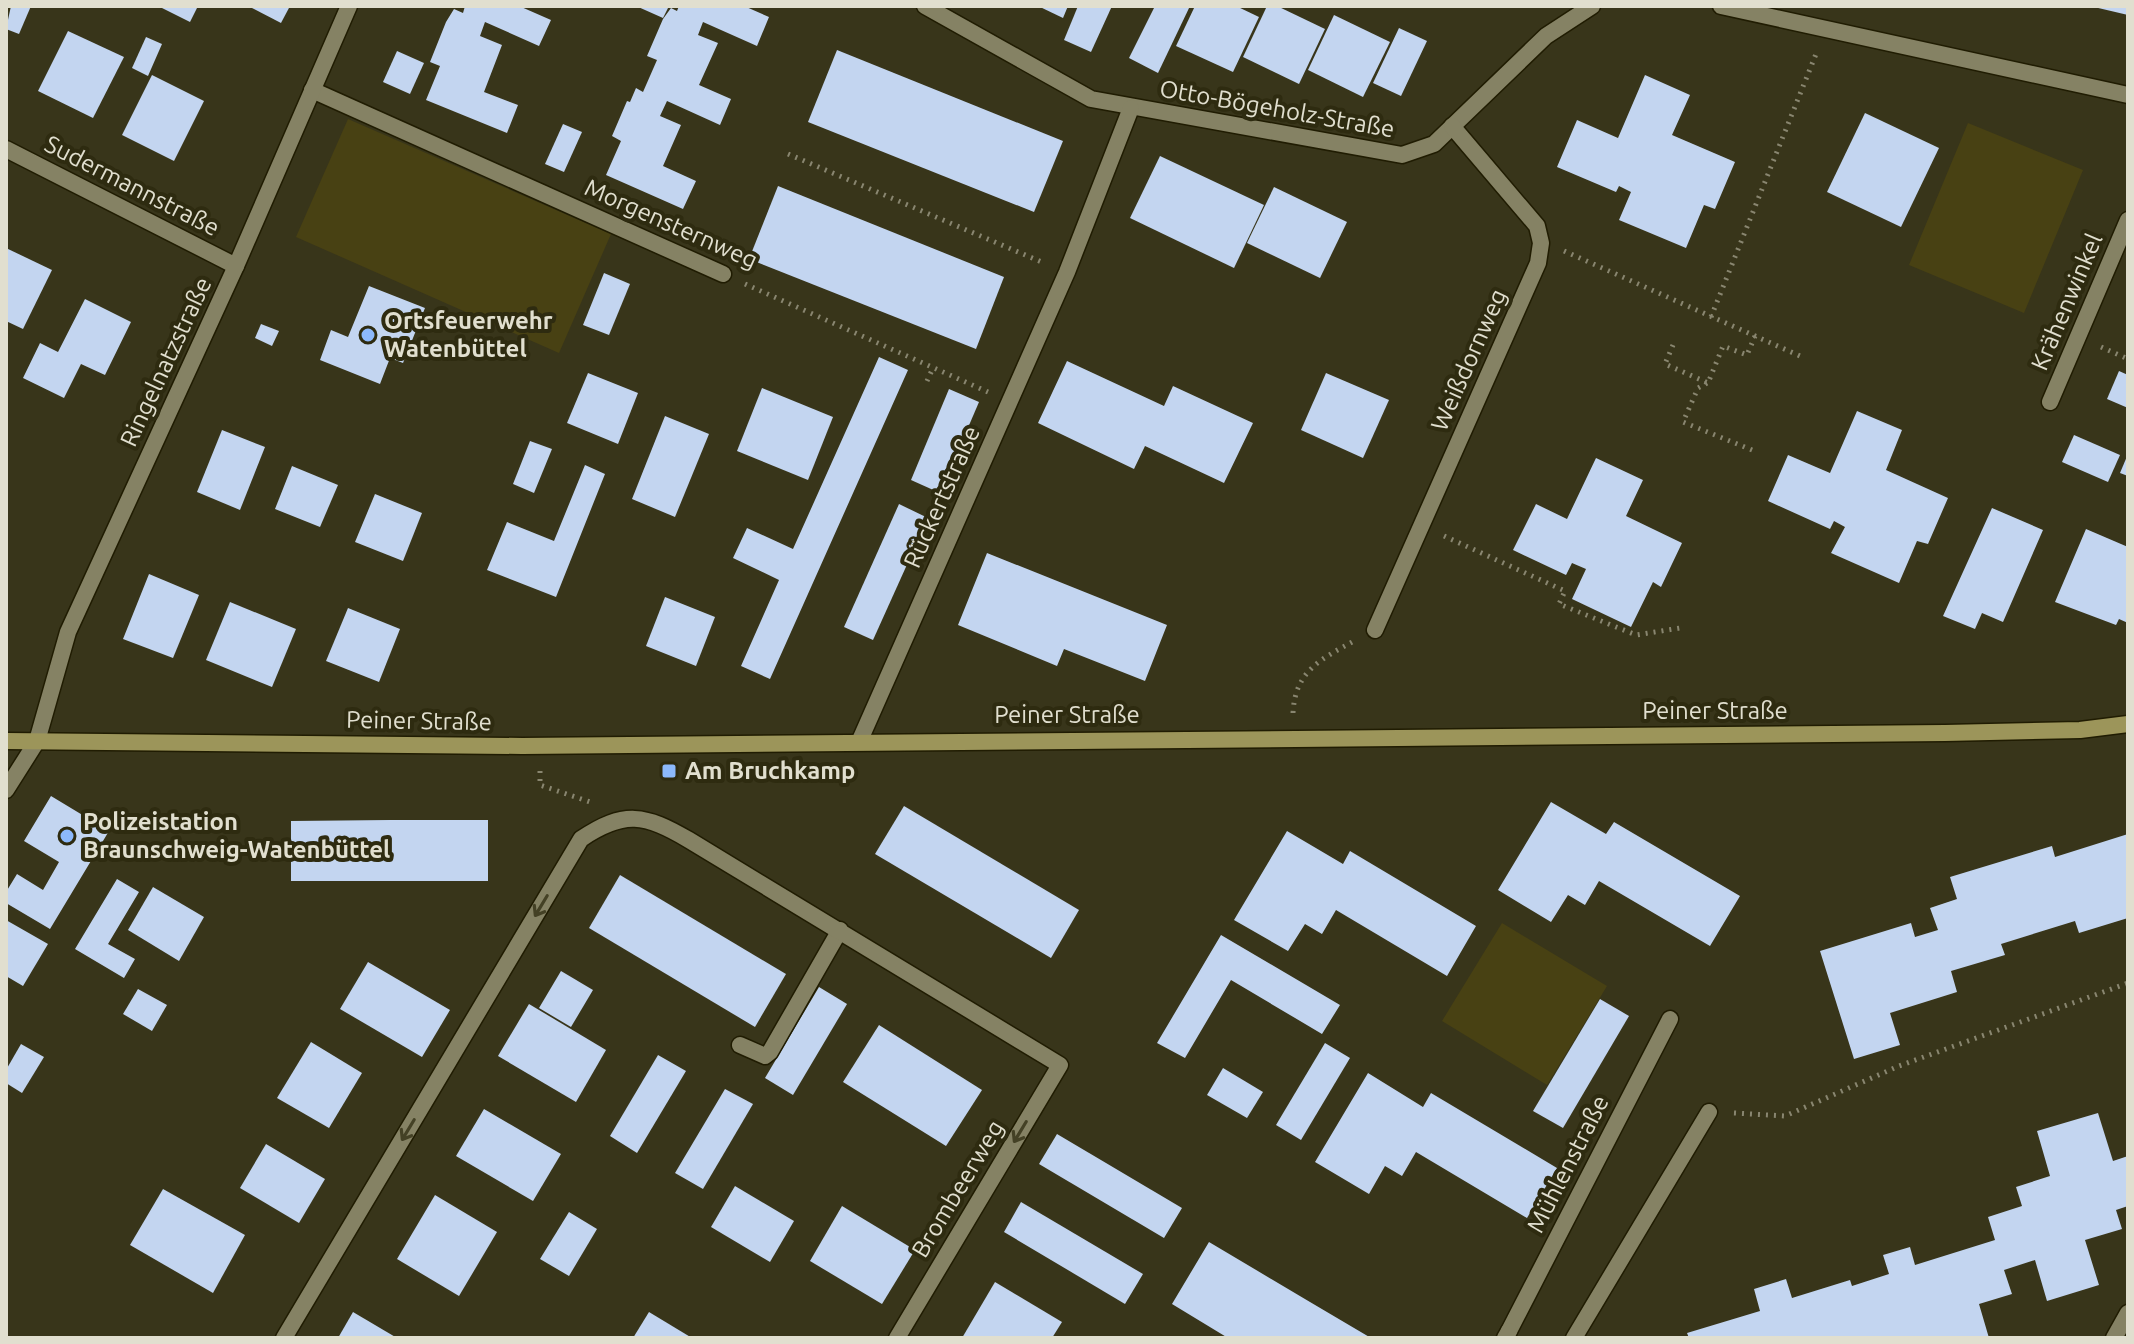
<svg xmlns="http://www.w3.org/2000/svg" width="2134" height="1344" font-family="Ubuntu,sans-serif">
  <style>
    .green { fill: #484113 }
    .building { fill: #c3d5f0 }
    .lines { fill: none; stroke-linecap: round; stroke-linejoin: round }
    .lane-casing { stroke: #201c02; stroke-width: 19 }
    .street-casing { stroke: #201c02; stroke-width: 19 }
    .secondary-casing { stroke: #201c02; stroke-width: 19 }
    .path { stroke: #898670; stroke-width: 5; stroke-dasharray: 2 6; stroke-linecap: butt }
    .lane { stroke: #858264; stroke-width: 16 }
    .street { stroke: #858264; stroke-width: 16 }
    .secondary { stroke: #9c955a; stroke-width: 16 }
    .oneway { stroke: #444125 }
    .poi-dot { fill: #8cb9fc; stroke: #2e2b10; stroke-width: 3 }
    .labels { text-anchor: middle; stroke-width: 8; stroke-linejoin: round; paint-order: stroke }
    .street-label { font-size: 24px; fill: #e1dfcf; stroke: #2e2b10 }
    .poi-label { font-size: 24px; font-weight: bold; fill: #e1dfcf; stroke: #2e2b10; text-anchor: start }
  </style>
  <rect width="100%" height="100%" fill="#38351a"/>
  <!-- green -->
  <g class="green">
    <polygon points="348,119 611,234 559,353 296,237"/>
    <polygon points="1968,123 2083,170 2024,313 1909,265"/>
    <polygon points="1502,923 1607,986 1547,1085 1442,1021"/>
  </g>
  <!-- building -->
  <g class="building">
    <polygon points="11,6 31,6 19,34 6,29"/>
    <polygon points="158,6 198,6 190,22"/>
    <polygon points="248,6 290,6 281,23"/>
    <polygon points="465,6 519,6 551,20 539,46 485,22 480,36 502,45 484,92 518,105 507,133 426,100 440,66 430,62 446,22 454,9 463,13"/>
    <polygon points="636,6 669,6 663,18"/>
    <polygon points="679,6 744,6 769,17 757,46 703,22 698,35 718,43 699,85 731,99 720,125 667,101 660,116 681,125 663,166 696,181 683,209 606,175 621,141 612,136 627,101 630,102 636,88 643,92 657,60 647,56 663,19 671,8 677,11"/>
    <polygon points="1038,6 1068,6 1063,18"/>
    <polygon points="1078,6 1112,6 1091,52 1064,40"/>
    <polygon points="1155,6 1190,6 1158,73 1129,58"/>
    <polygon points="1195,6 1236,6 1259,17 1233,72 1176,46"/>
    <polygon points="1267,6 1277,6 1325,29 1299,84 1243,57"/>
    <polygon points="2094,6 2128,6 2128,15 2094,7"/>
    <polygon points="1334,15 1390,42 1363,97 1308,70"/>
    <polygon points="1399,28 1427,41 1401,96 1373,83"/>
    <polygon points="68,31 124,57 93,118 38,91"/>
    <polygon points="146,37 162,44 148,76 132,68"/>
    <polygon points="837,50 1063,141 1034,212 808,122"/>
    <polygon points="397,51 424,63 410,94 383,82"/>
    <polygon points="152,75 204,101 174,161 122,135"/>
    <polygon points="1645,75 1690,95 1672,135 1735,162 1715,209 1704,205 1686,248 1619,220 1631,192 1619,186 1616,192 1557,167 1577,120 1618,138"/>
    <polygon points="1865,113 1939,148 1901,227 1827,192"/>
    <polygon points="563,124 582,132 564,172 545,164"/>
    <polygon points="1160,156 1264,205 1234,268 1130,218"/>
    <polygon points="778,186 1004,277 976,349 749,259"/>
    <polygon points="1274,187 1347,222 1320,278 1247,243"/>
    <polygon points="6,248 52,270 23,329 6,321"/>
    <polygon points="604,273 630,284 609,335 583,325"/>
    <polygon points="369,286 425,308 403,363 390,358 380,384 320,360 331,330 348,337"/>
    <polygon points="85,299 131,322 105,375 81,364 64,398 23,378 40,343 58,352"/>
    <polygon points="261,324 279,331 272,346 255,338"/>
    <polygon points="879,357 908,370 770,679 741,666 779,580 733,558 747,528 793,549"/>
    <polygon points="1067,361 1164,406 1173,386 1253,423 1224,483 1145,446 1134,469 1038,423"/>
    <polygon points="2119,371 2128,375 2128,408 2107,399"/>
    <polygon points="588,373 638,393 618,444 567,423"/>
    <polygon points="1326,373 1389,400 1363,458 1301,430"/>
    <polygon points="762,388 833,417 808,480 737,451"/>
    <polygon points="949,389 979,402 940,493 911,480"/>
    <polygon points="1857,411 1902,430 1886,470 1948,498 1928,544 1917,541 1899,583 1831,553 1845,527 1834,521 1830,529 1768,501 1788,455 1830,473"/>
    <polygon points="665,416 709,434 675,517 632,499"/>
    <polygon points="222,430 265,447 240,510 197,492"/>
    <polygon points="2074,435 2120,455 2108,482 2062,462"/>
    <polygon points="530,441 552,449 534,493 513,484"/>
    <polygon points="2128,454 2128,476 2120,473"/>
    <polygon points="1596,458 1643,480 1626,516 1682,543 1661,587 1653,582 1631,627 1572,599 1586,569 1572,563 1566,575 1513,550 1536,504 1567,519"/>
    <polygon points="585,465 605,474 556,597 487,570 507,522 554,541"/>
    <polygon points="292,466 338,485 320,527 275,509"/>
    <polygon points="375,494 422,513 403,561 355,542"/>
    <polygon points="899,504 928,518 873,640 844,627"/>
    <polygon points="1992,508 2043,530 2003,622 1982,613 1975,629 1943,616"/>
    <polygon points="2086,529 2128,547 2128,623 2119,619 2116,625 2055,602"/>
    <polygon points="987,553 1167,625 1145,681 1064,649 1057,666 958,625"/>
    <polygon points="149,574 199,595 173,658 123,639"/>
    <polygon points="665,597 715,617 696,666 646,646"/>
    <polygon points="230,602 296,629 272,687 206,660"/>
    <polygon points="348,608 400,629 379,682 326,661"/>
    <polygon points="51,796 109,831 50,929 6,903 6,892 17,874 43,890 59,862 24,841"/>
    <polygon points="1551,802 1606,834 1614,822 1740,896 1710,946 1599,881 1585,905 1568,895 1551,922 1498,890"/>
    <polygon points="904,806 1079,910 1051,958 875,854"/>
    <polygon points="390,820 488,820 488,881 291,881 291,821"/>
    <polygon points="1287,831 1343,864 1350,851 1476,926 1447,976 1336,910 1322,934 1305,924 1288,951 1234,920"/>
    <polygon points="2128,834 2128,918 2079,933 2075,921 2001,944 2005,955 1951,971 1957,992 1890,1013 1900,1045 1854,1059 1820,951 1911,923 1915,937 1938,930 1930,908 1957,899 1950,877 2052,846 2055,857"/>
    <polygon points="620,875 786,974 755,1027 589,928"/>
    <polygon points="117,879 139,892 108,944 135,959 124,978 75,949"/>
    <polygon points="153,887 204,917 179,961 128,930"/>
    <polygon points="6,920 48,944 23,986 6,976"/>
    <polygon points="1221,935 1340,1005 1322,1034 1231,980 1185,1058 1157,1043"/>
    <polygon points="368,962 450,1010 422,1057 340,1009"/>
    <polygon points="561,971 593,990 571,1027 539,1008"/>
    <polygon points="819,987 847,1004 793,1095 765,1078"/>
    <polygon points="138,989 167,1005 152,1031 123,1014"/>
    <polygon points="1600,999 1629,1016 1563,1128 1533,1111"/>
    <polygon points="529,1004 606,1050 576,1102 498,1056"/>
    <polygon points="879,1025 982,1090 946,1146 843,1082"/>
    <polygon points="311,1042 362,1073 329,1128 277,1098"/>
    <polygon points="1325,1043 1350,1058 1301,1140 1276,1125"/>
    <polygon points="21,1044 44,1057 22,1093 6,1083 6,1070"/>
    <polygon points="658,1055 686,1071 637,1153 610,1136"/>
    <polygon points="1223,1068 1263,1092 1247,1118 1207,1095"/>
    <polygon points="1368,1073 1423,1107 1431,1093 1557,1168 1527,1218 1416,1152 1402,1176 1385,1166 1369,1194 1315,1162"/>
    <polygon points="725,1089 753,1104 703,1189 675,1173"/>
    <polygon points="484,1109 561,1154 533,1201 456,1156"/>
    <polygon points="2098,1113 2113,1161 2128,1156 2128,1206 2116,1210 2122,1229 2085,1240 2099,1285 2047,1301 2035,1260 2004,1270 2012,1294 1979,1304 1989,1338 1689,1338 1687,1333 1760,1311 1754,1289 1786,1279 1792,1298 1850,1280 1852,1286 1889,1274 1883,1255 1910,1247 1915,1265 1995,1240 1988,1217 2022,1206 2016,1187 2050,1176 2037,1131"/>
    <polygon points="1057,1134 1182,1208 1164,1238 1039,1164"/>
    <polygon points="266,1144 325,1179 299,1223 240,1188"/>
    <polygon points="735,1186 794,1221 770,1262 711,1227"/>
    <polygon points="163,1189 245,1235 213,1293 130,1245"/>
    <polygon points="435,1195 497,1232 459,1296 397,1259"/>
    <polygon points="1021,1202 1143,1274 1125,1304 1004,1232"/>
    <polygon points="842,1206 915,1250 882,1304 810,1261"/>
    <polygon points="569,1212 597,1229 569,1276 540,1259"/>
    <polygon points="1209,1242 1310,1302 1371,1338 1228,1338 1172,1304"/>
    <polygon points="995,1282 1062,1322 1052,1338 962,1338"/>
    <polygon points="353,1312 397,1338 338,1338"/>
    <polygon points="649,1312 692,1338 633,1338"/>
  </g>
  <g class="lines">
    <!-- lane casing -->
    <g class="lane-casing">
      <g id="lane">
        <polyline points="312,90 723,274"/>
        <polyline points="740,1045 765,1056 770,1052 840,930"/>
        <polyline points="1509,1331 1670,1019"/>
        <polyline points="1574,1338 1709,1112"/>
      </g>
    </g>
    <!-- street casing -->
    <g class="street-casing">
      <g id="street">
        <polyline points="925,6 1091,99 1402,155 1434,144 1546,36 1592,6"/>
        <polyline points="1721,6 2128,95"/>
        <polyline points="6,149 236,266"/>
        <polyline points="2050,402 2128,220"/>
        <polyline points="1375,630 1538,263 1541,243 1537,226 1452,126"/>
        <polyline points="860,740 1067,272 1131,108"/>
        <polyline points="6,790 37,741 68,632 236,266 349,6"/>
        <path d="M 284,1338 L 581,839 C 624,810 645,814 689,840 L 1060,1065 L 897,1338"/>
        <polyline points="1505,1338 1509,1331"/>
        <polyline points="2114,1338 2128,1313"/>
      </g>
    </g>
    <!-- secondary casing -->
    <g class="secondary-casing">
      <polyline id="secondary" points="6,741 522,746 1945,733 2080,730 2128,724"/>
    </g>
    <!-- path -->
    <g class="path">
      <polyline points="788,154 1044,263"/>
      <polyline points="1564,251 1800,356"/>
      <polyline points="745,284 988,392"/>
      <polyline points="1711,317 1816,54"/>
      <polyline points="1673,345 1665,364 1708,383 1723,346 1747,355 1755,336"/>
      <polyline points="2101,347 2128,359"/>
      <polyline points="927,381 933,368"/>
      <polyline points="1707,383 1698,388 1683,422 1757,452"/>
      <polyline points="1444,536 1565,591 1559,604 1636,635 1680,628"/>
      <path d="M 1293,713 C 1295,671 1321,659 1354,641"/>
      <polyline points="540,771 540,785 593,803"/>
      <polyline points="1734,1113 1785,1116 1899,1066 2128,983"/>
    </g>
    <!-- lane -->
    <use href="#lane" class="lane"/>
    <!-- street -->
    <use href="#street" class="street"/>
    <!-- secondary -->
    <use href="#secondary" class="secondary"/>
  </g>
  <!-- one-way arrows -->
  <defs><path id="oneway-shaft" d="M-6 0H5M1.5-3L5.5 0L1.5 3" fill="none" stroke-width="1.6" stroke-linecap="round" stroke-linejoin="round" transform="scale(2)"/></defs>
  <g class="oneway">
    <use href="#oneway-shaft" transform="translate(541 906) rotate(121)"/>
    <use href="#oneway-shaft" transform="translate(408 1130) rotate(121)"/>
    <use href="#oneway-shaft" transform="translate(1020 1132) rotate(121)"/>
  </g>
  <!-- markers -->
  <g class="poi-dot">
    <circle cx="368" cy="335" r="8"/>
    <rect x="661" y="763" width="16" height="16" rx="4"/>
    <circle cx="67" cy="836" r="8"/>
  </g>
  <g class="labels">
    <!-- street labels -->
    <g class="street-label">
      <text transform="translate(1277 109) rotate(10)" y="8">Otto-Bögeholz-Straße</text>
      <text transform="translate(132 186) rotate(27)" y="8">Sudermannstraße</text>
      <text transform="translate(671 224) rotate(24)" y="8">Morgensternweg</text>
      <text transform="translate(2067 302) rotate(-67)" y="8">Krähenwinkel</text>
      <text transform="translate(1469 360) rotate(-66)" y="8">Weißdornweg</text>
      <text transform="translate(166 362) rotate(-65)" y="8">Ringelnatzstraße</text>
      <text transform="translate(942 497) rotate(-66)" y="8">Rückertstraße</text>
      <text x="1715" y="719">Peiner Straße</text>
      <text x="1067" y="723">Peiner Straße</text>
      <text transform="translate(419 721) rotate(1)" y="8">Peiner Straße</text>
      <text transform="translate(1568 1164) rotate(-63)" y="8">Mühlenstraße</text>
      <text transform="translate(958 1189) rotate(-59)" y="8">Brombeerweg</text>
    </g>
    <!-- poi labels -->
    <g class="poi-label">
      <text x="384" y="329">Ortsfeuerwehr<tspan x="384" dy="28">Watenbüttel</tspan></text>
      <text x="685" y="779">Am Bruchkamp</text>
      <text x="83" y="830">Polizeistation<tspan x="83" dy="28">Braunschweig-Watenbüttel</tspan></text>
    </g>
  </g>
  <!-- border -->
  <rect width="2134" height="1344" fill="none" stroke="#e1dfcf" stroke-width="16"/>
</svg>
